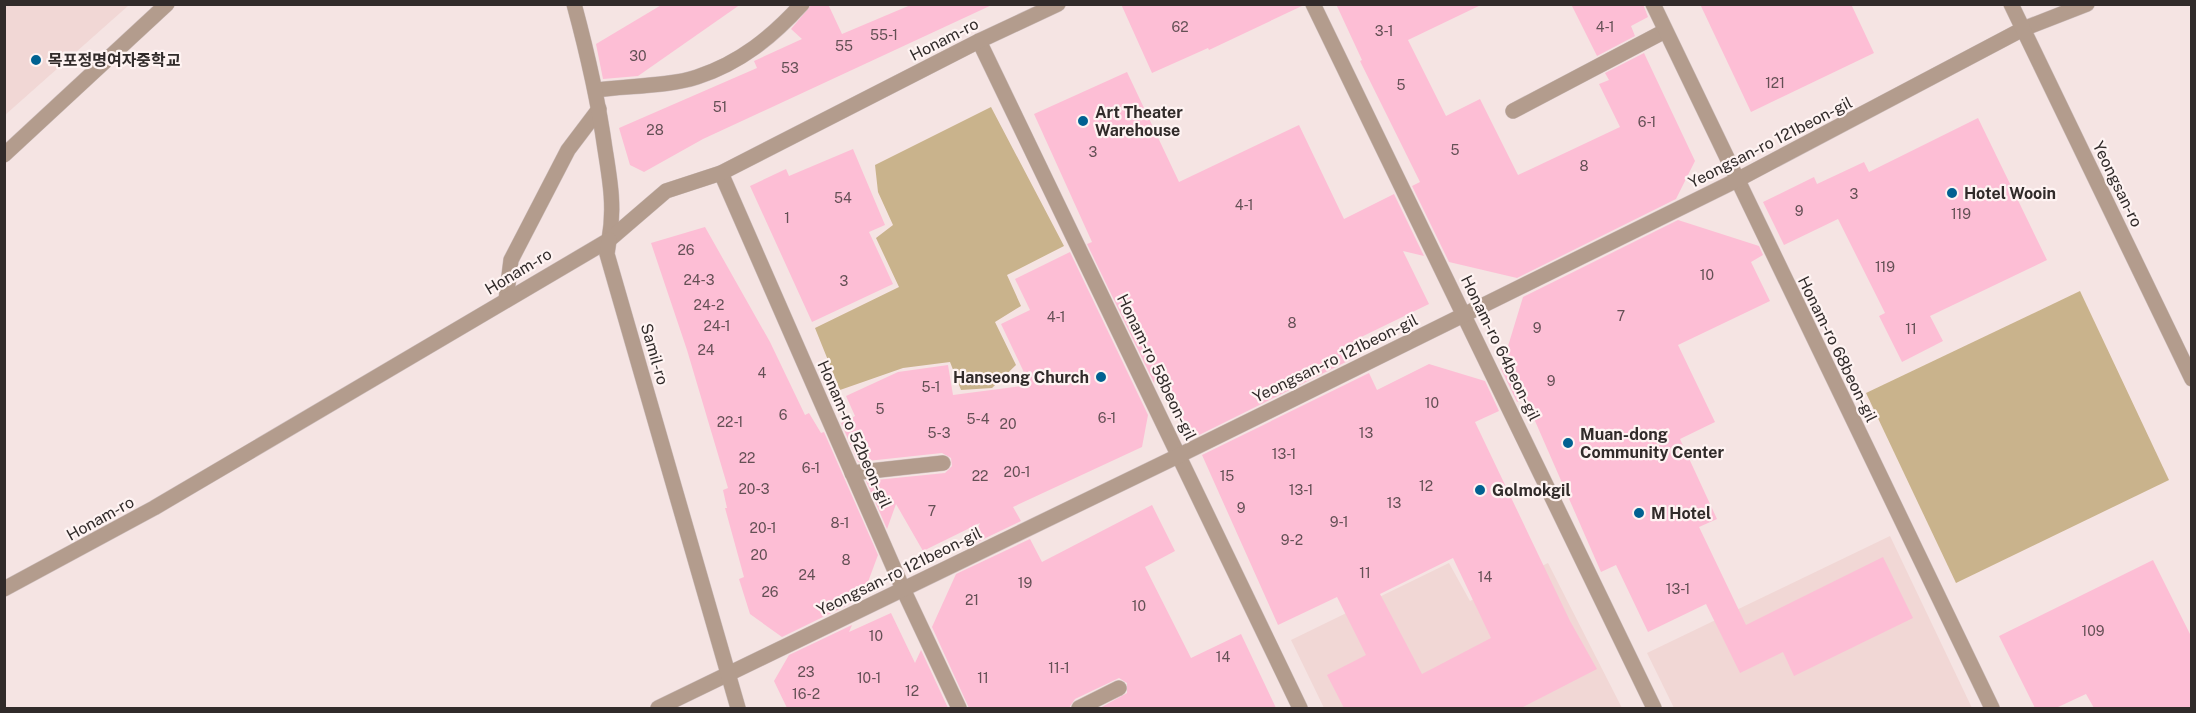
<svg xmlns="http://www.w3.org/2000/svg" width="2196" height="713" font-family="'Public Sans','Noto Sans KR',sans-serif">
  <style>
    .built { fill: #f1d7d5 }
    .green { fill: #c9b38c }
    .building { fill: #fdbed5; fill-rule: evenodd }
    .lines { fill: none; stroke-linecap: round; stroke-linejoin: round }
    .service-casing { stroke: #cebfbe; stroke-width: 16 }
    .minor-casing { stroke: #cebfbe; stroke-width: 16 }
    .tertiary-casing { stroke: #cebfbe; stroke-width: 16 }
    .service { stroke: #b39c8d; stroke-width: 15 }
    .minor { stroke: #b39c8d; stroke-width: 15 }
    .tertiary { stroke: #b39c8d; stroke-width: 15 }
    .poi-dot { fill: #006191; stroke: #fef3f2; stroke-width: 2 }
    .labels { text-anchor: middle; stroke-width: 4.5; stroke-linejoin: round; paint-order: stroke }
    .number-label { font-size: 14px; fill: #645055 }
    .street-label { font-size: 16px; fill: #312b2a; stroke: #fef3f2 }
    .poi-label { font-size: 16px; font-weight: bold; fill: #312b2a; stroke: #fef3f2; text-anchor: start }
  </style>
  <rect width="100%" height="100%" fill="#f5e4e3"/>
  <!-- built -->
  <g class="built">
    <polygon points="5,4 129,4 129,5 5,115"/>
    <polygon points="1890,536 1972,708 1674,708 1647,653"/>
    <polygon points="1449,563 1470,601 1548,563 1622,708 1324,708 1291,640"/>
  </g>
  <!-- green -->
  <g class="green">
    <polygon points="991,107 1064,246 1007,275 1021,306 995,322 1016,365 992,388 961,390 950,362 903,368 840,390 815,328 899,287 876,238 893,225 878,192 875,165"/>
    <polygon points="2080,291 2169,480 1956,583 1866,393"/>
  </g>
  <!-- building -->
  <g class="building">
    <polygon points="663,4 741,4 638,76 603,79 596,44"/>
    <polygon points="812,4 828,4 842,34 913,4 994,4 703,139 644,172 630,165 619,128 757,68 754,61 802,39 791,29"/>
    <polygon points="1121,4 1303,4 1304,5 1209,50 1208,48 1152,73"/>
    <polygon points="1336,4 1483,4 1408,40 1446,116 1480,99 1518,175 1620,127 1599,84 1609,80 1605,73 1644,53 1695,161 1676,199 1517,278 1449,262 1412,186 1420,182 1360,61 1362,60"/>
    <polygon points="1571,4 1643,4 1648,17 1631,26 1635,36 1597,56"/>
    <polygon points="1700,4 1851,4 1874,53 1751,112"/>
    <polygon points="1127,72 1179,182 1299,125 1344,219 1394,194 1424,256 1403,251 1429,304 1353,341 1360,355 1193,438 1186,422 1181,424 1156,373 1154,383 1087,244 1092,242 1034,114"/>
    <polygon points="1978,118 2047,260 1930,316 1943,341 1902,362 1879,316 1885,313 1838,219 1784,245 1763,202 1814,177 1817,184 1864,162 1869,172"/>
    <polygon points="853,149 885,225 869,232 893,284 812,322 750,186 786,169 789,176"/>
    <polygon points="1678,220 1759,246 1763,255 1751,262 1770,301 1678,345 1715,422 1680,439 1717,519 1699,527 1746,625 1883,557 1913,618 1794,676 1783,652 1740,673 1706,604 1648,632 1616,565 1601,572 1525,398 1517,402 1501,369 1523,297"/>
    <polygon points="705,227 770,342 805,415 809,413 821,433 824,432 878,555 862,598 782,637 750,614 739,579 744,577 725,508 727,508 723,490 728,488 687,350 651,243"/>
    <polygon points="1070,252 1148,415 1142,447 1013,507 1021,521 969,546 980,523 923,551 896,504 887,529 866,481 945,473 952,466 951,458 942,453 858,462 841,423 855,416 846,396 898,372 948,365 953,395 1030,385 1001,324 1030,310 1015,279"/>
    <path d="M 1429,364 L 1485,381 L 1499,411 L 1475,422 L 1570,621 L 1597,669 L 1521,708 L 1344,708 L 1327,675 L 1366,655 L 1337,597 L 1278,625 L 1202,455 L 1369,373 L 1377,390 ZM 1453,558 L 1491,638 L 1422,674 L 1380,594 Z"/>
    <polygon points="1152,505 1175,551 1145,567 1191,658 1241,634 1276,708 1100,708 1127,693 1127,683 1119,678 1075,699 1069,708 969,708 932,627 956,574 1030,539 1042,562"/>
    <polygon points="2153,560 2192,638 2192,708 2094,708 2086,694 2056,708 2035,708 1999,636"/>
    <polygon points="891,613 915,663 921,650 948,708 787,708 774,681 789,655 852,625 849,632"/>
  </g>
  <g class="lines">
    <!-- service casing -->
    <g class="service-casing">
      <g id="service">
        <path d="M 596,90 C 626,86 671,86 697,77 C 740,63 772,37 802,4"/>
        <polyline points="1513,111 1665,31"/>
        <polyline points="4,155 167,4"/>
        <polyline points="506,300 511,260 568,150 599,109"/>
        <polyline points="852,473 943,463"/>
        <polyline points="1079,708 1119,688"/>
      </g>
    </g>
    <!-- minor casing -->
    <g class="minor-casing">
      <g id="minor">
        <path d="M 574,4 C 587,52 598,99 605,149 C 610,180 615,208 609,240"/>
        <polyline points="1313,4 1654,708"/>
        <polyline points="1653,4 1992,708"/>
        <polyline points="979,41 1300,708"/>
        <polyline points="721,173 903,589 959,708"/>
        <polyline points="4,589 154,508 609,240 666,191 721,173 979,41 1058,4"/>
        <polyline points="658,708 1180,455 1737,180 2023,29 2087,4"/>
      </g>
    </g>
    <!-- tertiary casing -->
    <g class="tertiary-casing">
      <g id="tertiary">
        <polyline points="2011,4 2192,379"/>
        <polyline points="609,240 607,254 738,708"/>
      </g>
    </g>
    <!-- service -->
    <use href="#service" class="service"/>
    <!-- minor -->
    <use href="#minor" class="minor"/>
    <!-- tertiary -->
    <use href="#tertiary" class="tertiary"/>
  </g>
  <!-- markers -->
  <g class="poi-dot">
    <circle cx="36" cy="60" r="6"/>
    <circle cx="1083" cy="121" r="6"/>
    <circle cx="1952" cy="193" r="6"/>
    <circle cx="1101" cy="377" r="6"/>
    <circle cx="1568" cy="443" r="6"/>
    <circle cx="1480" cy="490" r="6"/>
    <circle cx="1639" cy="513" r="6"/>
  </g>
  <g class="labels">
    <!-- number labels -->
    <g class="number-label">
      <text x="1180" y="32">62</text>
      <text x="1605" y="32">4-1</text>
      <text x="1384" y="36">3-1</text>
      <text x="884" y="40">55-1</text>
      <text x="844" y="51">55</text>
      <text x="638" y="61">30</text>
      <text x="790" y="73">53</text>
      <text x="1775" y="88">121</text>
      <text x="1401" y="90">5</text>
      <text x="720" y="112">51</text>
      <text x="1647" y="127">6-1</text>
      <text x="655" y="135">28</text>
      <text x="1455" y="155">5</text>
      <text x="1093" y="157">3</text>
      <text x="1584" y="171">8</text>
      <text x="1854" y="199">3</text>
      <text x="843" y="203">54</text>
      <text x="1244" y="210">4-1</text>
      <text x="1799" y="216">9</text>
      <text x="1961" y="219">119</text>
      <text x="787" y="223">1</text>
      <text x="686" y="255">26</text>
      <text x="1885" y="272">119</text>
      <text x="1707" y="280">10</text>
      <text x="699" y="285">24-3</text>
      <text x="844" y="286">3</text>
      <text x="709" y="310">24-2</text>
      <text x="1621" y="321">7</text>
      <text x="1056" y="322">4-1</text>
      <text x="1292" y="328">8</text>
      <text x="717" y="331">24-1</text>
      <text x="1537" y="333">9</text>
      <text x="1911" y="334">11</text>
      <text x="706" y="355">24</text>
      <text x="762" y="378">4</text>
      <text x="1551" y="386">9</text>
      <text x="931" y="392">5-1</text>
      <text x="1432" y="408">10</text>
      <text x="880" y="414">5</text>
      <text x="783" y="420">6</text>
      <text x="1107" y="423">6-1</text>
      <text x="978" y="424">5-4</text>
      <text x="730" y="427">22-1</text>
      <text x="1008" y="429">20</text>
      <text x="939" y="438">5-3</text>
      <text x="1366" y="438">13</text>
      <text x="1284" y="459">13-1</text>
      <text x="747" y="463">22</text>
      <text x="811" y="473">6-1</text>
      <text x="1017" y="477">20-1</text>
      <text x="980" y="481">22</text>
      <text x="1227" y="481">15</text>
      <text x="1426" y="491">12</text>
      <text x="754" y="494">20-3</text>
      <text x="1301" y="495">13-1</text>
      <text x="1394" y="508">13</text>
      <text x="1241" y="513">9</text>
      <text x="932" y="516">7</text>
      <text x="1339" y="527">9-1</text>
      <text x="840" y="528">8-1</text>
      <text x="763" y="533">20-1</text>
      <text x="1292" y="545">9-2</text>
      <text x="759" y="560">20</text>
      <text x="846" y="565">8</text>
      <text x="1365" y="578">11</text>
      <text x="807" y="580">24</text>
      <text x="1485" y="582">14</text>
      <text x="1025" y="588">19</text>
      <text x="1678" y="594">13-1</text>
      <text x="770" y="597">26</text>
      <text x="972" y="605">21</text>
      <text x="1139" y="611">10</text>
      <text x="2093" y="636">109</text>
      <text x="876" y="641">10</text>
      <text x="1223" y="662">14</text>
      <text x="1059" y="673">11-1</text>
      <text x="806" y="677">23</text>
      <text x="869" y="683">10-1</text>
      <text x="983" y="683">11</text>
      <text x="912" y="696">12</text>
      <text x="806" y="699">16-2</text>
    </g>
    <!-- street labels -->
    <g class="street-label">
      <text transform="translate(944 39) rotate(-27)" y="6">Honam-ro</text>
      <text transform="translate(1770 142) rotate(-27)" y="6">Yeongsan-ro 121beon-gil</text>
      <text transform="translate(2118 184) rotate(64)" y="6">Yeongsan-ro</text>
      <text transform="translate(518 271) rotate(-31)" y="6">Honam-ro</text>
      <text transform="translate(1501 348) rotate(64)" y="6">Honam-ro 64beon-gil</text>
      <text transform="translate(1838 349) rotate(64)" y="6">Honam-ro 68beon-gil</text>
      <text transform="translate(655 354) rotate(74)" y="6">Samil-ro</text>
      <text transform="translate(1335 358) rotate(-26)" y="6">Yeongsan-ro 121beon-gil</text>
      <text transform="translate(1157 367) rotate(64)" y="6">Honam-ro 58beon-gil</text>
      <text transform="translate(855 434) rotate(66)" y="6">Honam-ro 52beon-gil</text>
      <text transform="translate(100 518) rotate(-29)" y="6">Honam-ro</text>
      <text transform="translate(899 571) rotate(-26)" y="6">Yeongsan-ro 121beon-gil</text>
    </g>
    <!-- poi labels -->
    <g class="poi-label">
      <text x="48" y="66">목포정명여자중학교</text>
      <text x="1095" y="118">Art Theater<tspan x="1095" dy="18">Warehouse</tspan></text>
      <text x="1964" y="199">Hotel Wooin</text>
      <text x="1089" y="383" text-anchor="end">Hanseong Church</text>
      <text x="1580" y="440">Muan-dong<tspan x="1580" dy="18">Community Center</tspan></text>
      <text x="1492" y="496">Golmokgil</text>
      <text x="1651" y="519">M Hotel</text>
    </g>
  </g>
  <!-- border -->
  <rect width="2196" height="713" fill="none" stroke="#312b2a" stroke-width="12"/>
</svg>
